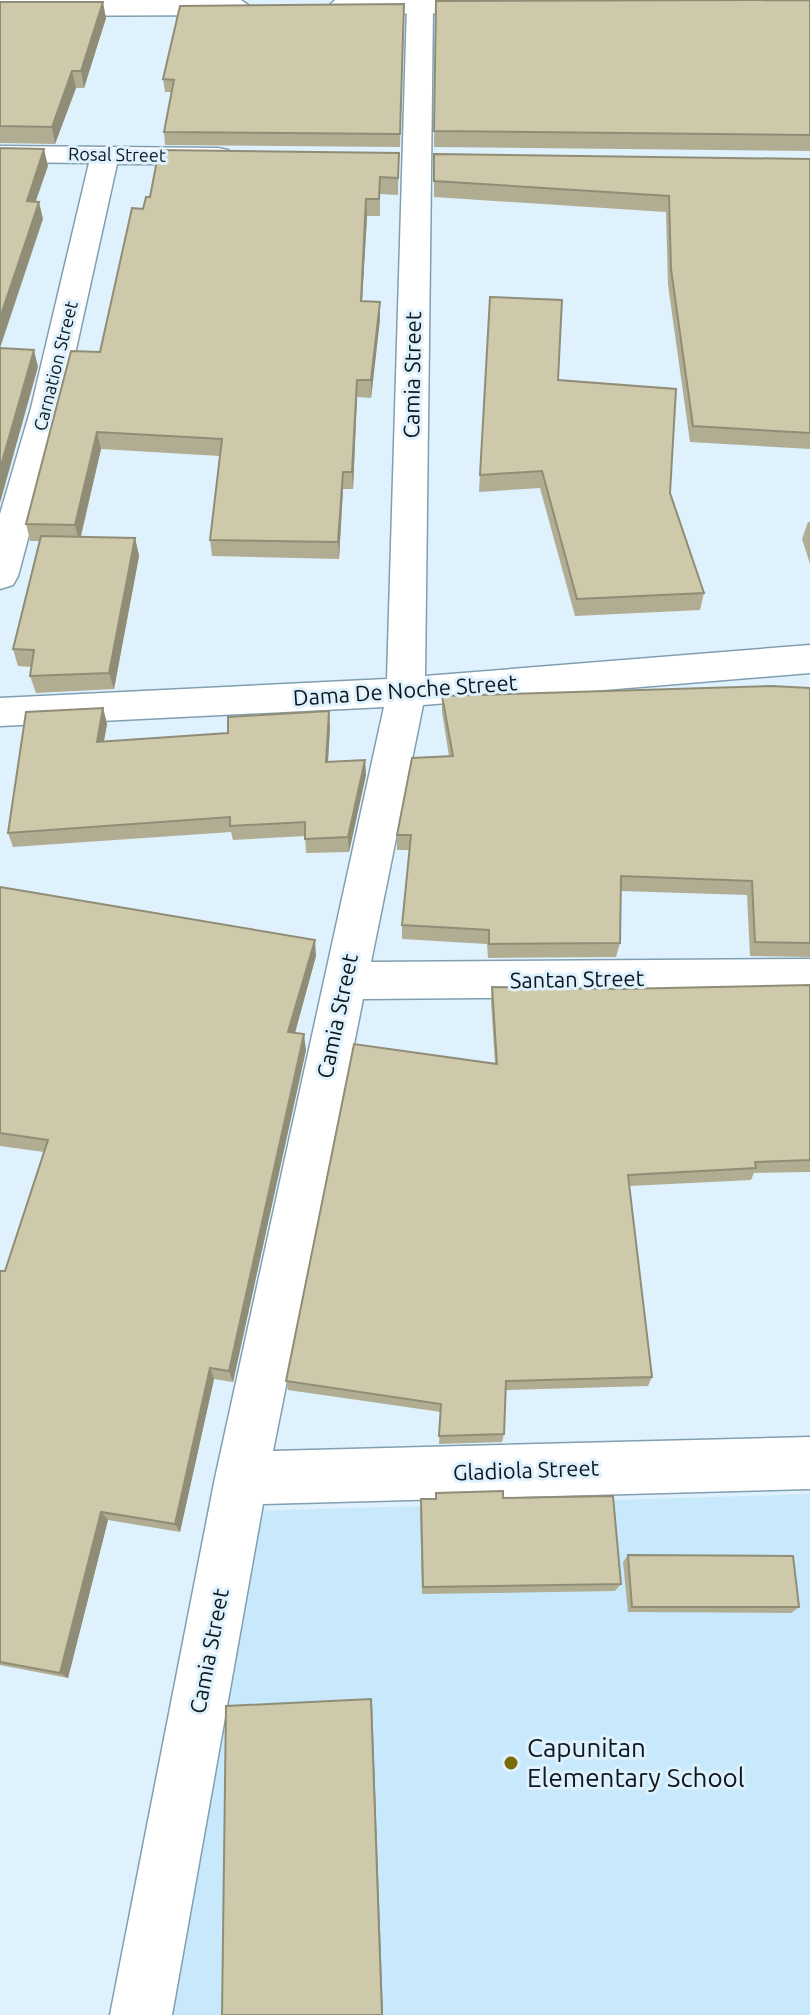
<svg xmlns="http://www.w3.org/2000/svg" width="810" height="2015" font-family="Ubuntu,sans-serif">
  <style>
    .built { fill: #c8e9fb }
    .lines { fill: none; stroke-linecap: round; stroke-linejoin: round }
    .street-casing { stroke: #809fb0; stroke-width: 3 }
    .secondary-casing { stroke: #809fb0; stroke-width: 3 }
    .street { fill: #fff; fill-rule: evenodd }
    .secondary { fill: #fff; fill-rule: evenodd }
    .wall { fill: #b1ad92 }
    .shaded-wall { fill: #908d77 }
    .building { fill: #cec9aa; stroke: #908d77; stroke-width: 2 }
    .poi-dot { fill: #7a6b04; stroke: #def1fc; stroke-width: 3 }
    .labels { text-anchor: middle; stroke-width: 6; stroke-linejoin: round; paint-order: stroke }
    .far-street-label { font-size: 18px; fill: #0c181e; stroke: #def1fc }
    .street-label { font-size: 22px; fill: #0c181e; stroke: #def1fc }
    .near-poi-label { font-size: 26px; fill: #0c181e; stroke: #def1fc; text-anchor: start }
  </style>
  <rect width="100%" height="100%" fill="#def1fc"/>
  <!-- built -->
  <polygon class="built" points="810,1494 810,2015 170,2015 256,1511"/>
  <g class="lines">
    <!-- street casing -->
    <g class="street-casing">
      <g id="street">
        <polygon points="427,0 433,6 425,676 810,645 810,673 423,705 371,962 810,959 810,995 363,999 273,1451 810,1437 810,1489 263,1504 172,2015 110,2015 215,1478 384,707 0,726 0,698 387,679 407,6 411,1"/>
        <polygon points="0,146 218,148 228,150 232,156 228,162 218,164 117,164 63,408 18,576 13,585 0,589 0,514 31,408 89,163 0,162"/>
      </g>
    </g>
    <!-- secondary casing -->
    <g class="secondary-casing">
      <g id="secondary">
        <polygon points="0,0 241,0 251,7 238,15 0,16"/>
        <polygon points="507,0 511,5 507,10 498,13 342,14 329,6 335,0"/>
      </g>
    </g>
    <!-- street -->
    <use href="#street" class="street"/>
    <!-- secondary -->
    <use href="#secondary" class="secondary"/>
  </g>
  <!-- wall -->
  <g class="wall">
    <polygon points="810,0 810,151 434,147 436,1"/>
    <polygon points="0,2 106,18 84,88 76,88 55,144 0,143"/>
    <polygon points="404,4 400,147 165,145 164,132 171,92 165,92 163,79"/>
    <polygon points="399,153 398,195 380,194 380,216 367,216 362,301 380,319 371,398 357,397 353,489 343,489 339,559 212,556 210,540 220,456 101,449 81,537 135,538 139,556 114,689 36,693 30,676 32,667 18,666 13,649 39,541 30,541 26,524 100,352 143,209 150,197"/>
    <polygon points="434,154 810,159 810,449 690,442 668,285 666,212 434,197"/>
    <polygon points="490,297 558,380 670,493 704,593 700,610 575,616 540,488 479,492"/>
    <polygon points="808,522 810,522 810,564 802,539"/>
    <polygon points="810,688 810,957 750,956 747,895 621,891 620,943 616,957 488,958 487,944 402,939 402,925 409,850 397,850 397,835 449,756 442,712 442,696"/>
    <polygon points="103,708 107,724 104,741 330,727 328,762 365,760 366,775 349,852 306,853 305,836 233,840 231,832 13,847 8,833"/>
    <polygon points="0,887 316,956 295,1033 306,1050 233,1382 214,1379 180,1532 108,1520 68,1678 0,1665 0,1271 5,1271 44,1152 0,1146"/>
    <polygon points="810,985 810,1172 754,1173 751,1180 629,1186 652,1377 648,1386 506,1390 504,1434 502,1442 439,1444 441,1412 288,1390 286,1381 495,1064 491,1001 492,987 618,989"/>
    <polygon points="503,1498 621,1584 615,1591 422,1594 420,1508"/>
    <polygon points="628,1555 799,1607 791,1613 628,1612 623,1562"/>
  </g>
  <!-- shaded-wall -->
  <g class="shaded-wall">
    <polygon points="103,2 106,18 84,88 81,71"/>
    <polygon points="72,71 76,88 55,144 52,127"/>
    <polygon points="44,149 48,166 30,218 27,201"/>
    <polygon points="366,199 367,216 361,319 361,301"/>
    <polygon points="39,202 43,219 0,348 0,318"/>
    <polygon points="380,302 380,319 371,398 371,380"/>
    <polygon points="34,350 38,367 0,503 0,469"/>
    <polygon points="357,380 357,397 353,489 352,472"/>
    <polygon points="97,432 101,449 79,542 75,525"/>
    <polygon points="343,472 343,489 339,559 338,542"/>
    <polygon points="135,538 139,556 114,689 109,673"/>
    <polygon points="103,708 107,724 101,757 97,742"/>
    <polygon points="329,711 330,727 327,777 326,762"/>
    <polygon points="365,760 366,775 349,852 348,837"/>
    <polygon points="315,940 316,956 291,1047 288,1032"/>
    <polygon points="304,1034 306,1050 233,1382 229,1371"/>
    <polygon points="210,1368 214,1379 180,1532 175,1524"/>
    <polygon points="101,1512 108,1520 68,1678 60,1673"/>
    <polygon points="371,1699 372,1703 383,2015 382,2015"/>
  </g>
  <!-- building -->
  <g class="building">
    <polygon points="810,0 810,135 434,131 436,1"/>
    <polygon points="0,2 103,2 81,71 72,71 52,127 0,126"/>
    <polygon points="404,4 400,134 164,132 174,80 163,79 180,6"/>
    <polygon points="0,148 44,149 27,201 39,202 0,318"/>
    <polygon points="159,150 399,153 398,178 380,177 379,199 366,199 361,301 380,302 371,380 357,380 352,472 343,472 338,542 210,540 222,439 97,432 75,525 26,524 71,351 100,352 132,208 143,209 146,197 150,197"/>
    <polygon points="434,154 810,159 810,433 693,426 671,269 669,196 434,181"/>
    <polygon points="490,297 562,300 558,380 676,389 670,493 704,593 577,599 542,471 480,475"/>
    <polygon points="0,348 34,350 0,469"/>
    <polygon points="41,536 135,538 109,673 30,676 34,650 13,649"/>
    <polygon points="772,686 810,688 810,943 755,942 752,881 621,876 620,943 489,944 489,930 402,925 411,835 397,835 412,758 453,756 442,696"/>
    <polygon points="103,708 97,742 228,733 228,717 329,711 326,762 365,760 348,837 305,839 305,822 230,826 230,817 8,833 26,712"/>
    <polygon points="0,887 315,940 288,1032 304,1034 229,1371 210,1368 175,1524 101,1512 60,1673 0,1662 0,1271 5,1271 48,1140 0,1133"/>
    <polygon points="810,985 810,1160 755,1162 756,1168 628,1175 652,1377 506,1381 504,1434 439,1436 441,1404 286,1381 354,1044 497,1064 492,987 618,989"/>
    <polygon points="503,1491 503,1498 613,1496 621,1584 423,1587 421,1499 436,1499 436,1493"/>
    <polygon points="628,1555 793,1556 799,1607 632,1607"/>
    <polygon points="371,1699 382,2015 222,2015 226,1706"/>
  </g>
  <!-- markers -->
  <circle class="poi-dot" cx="511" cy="1763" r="8"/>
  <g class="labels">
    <!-- far-street labels -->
    <g class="far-street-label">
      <text transform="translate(117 155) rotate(1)" y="6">Rosal Street</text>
      <text transform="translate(56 366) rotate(-76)" y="6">Carnation Street</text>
    </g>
    <!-- street labels -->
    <g class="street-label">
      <text transform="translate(412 375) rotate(-89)" y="8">Camia Street</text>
      <text transform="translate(405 690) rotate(-4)" y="8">Dama De Noche Street</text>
      <text transform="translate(577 979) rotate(-1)" y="8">Santan Street</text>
      <text transform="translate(337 1016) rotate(-78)" y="8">Camia Street</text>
      <text transform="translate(526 1470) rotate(-2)" y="8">Gladiola Street</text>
      <text transform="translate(209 1651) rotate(-79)" y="8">Camia Street</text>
    </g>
    <!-- near-poi labels -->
    <g class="near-poi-label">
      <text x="527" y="1757">Capunitan<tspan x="527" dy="30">Elementary School</tspan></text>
    </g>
  </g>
</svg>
